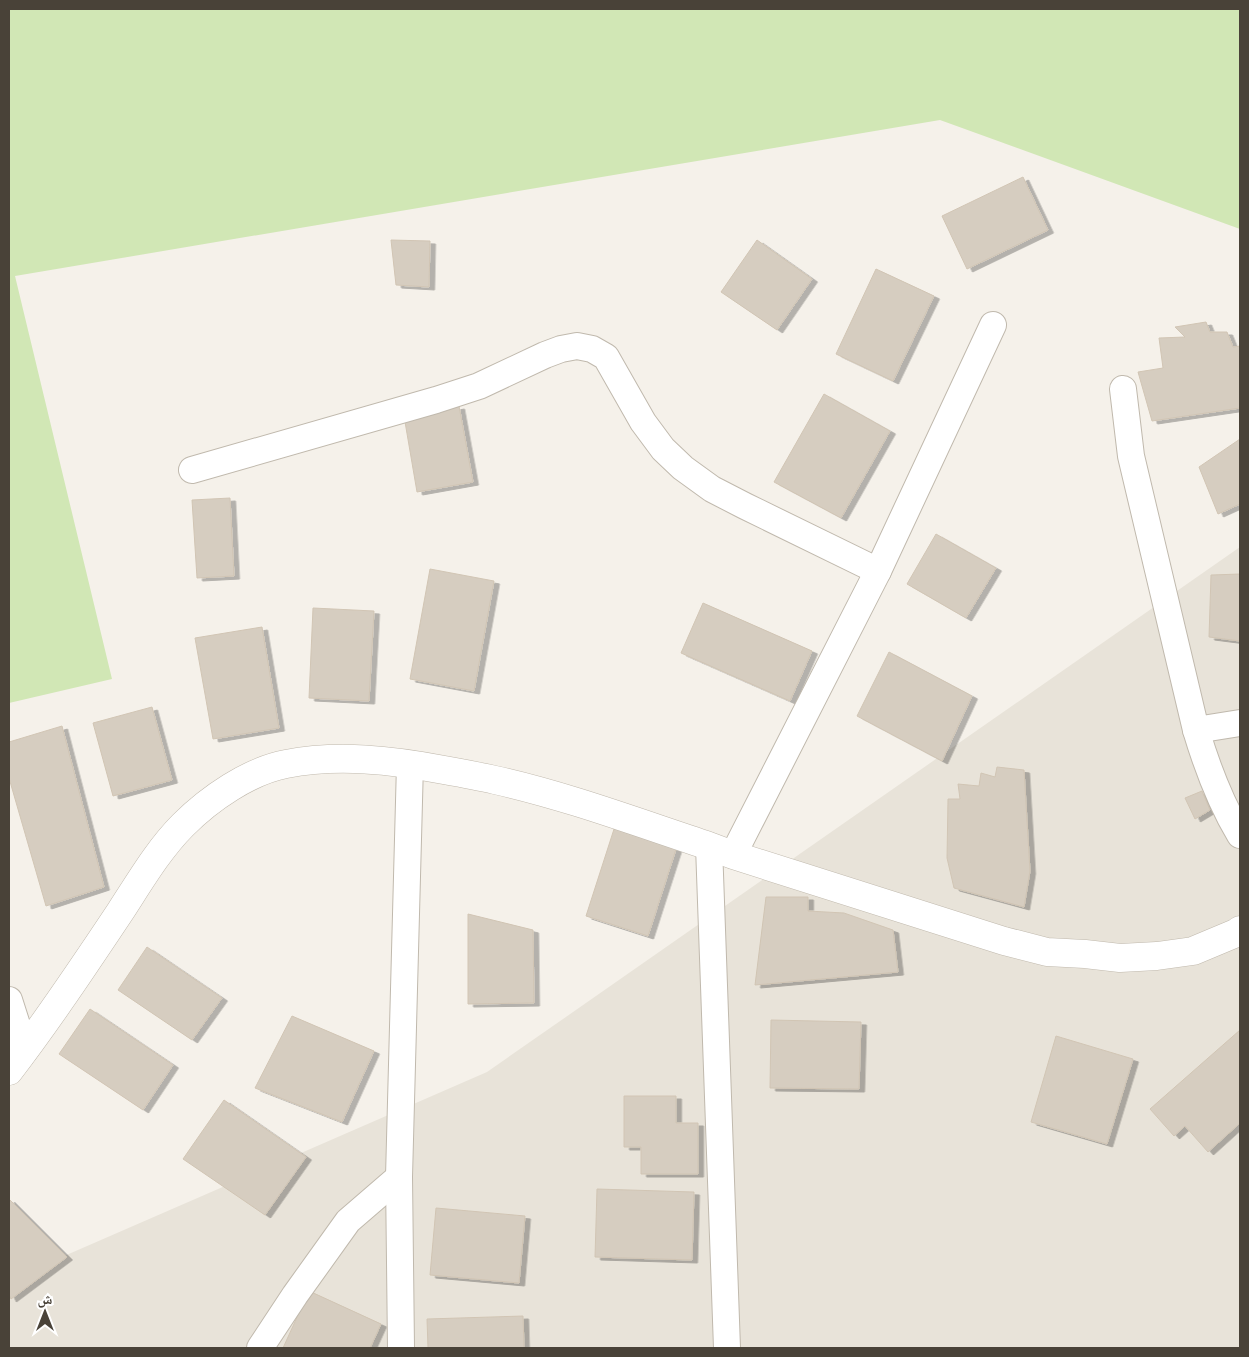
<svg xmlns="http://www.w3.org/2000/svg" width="1249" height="1357" font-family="'Archivo Narrow','Noto Naskh Arabic',sans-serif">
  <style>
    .residential { fill: #e8e3d9 }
    .green { fill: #d1e7b5 }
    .building { fill: #d6cdc0; stroke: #d1c5b4; filter: url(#shadow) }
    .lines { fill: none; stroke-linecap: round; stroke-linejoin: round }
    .minor-casing { stroke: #c0b9ad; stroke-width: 28 }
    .tertiary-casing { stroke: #c0b9ad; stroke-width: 29 }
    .minor { stroke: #fff; stroke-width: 26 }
    .tertiary { stroke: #fff; stroke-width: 28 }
  </style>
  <defs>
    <filter id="shadow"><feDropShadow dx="5.5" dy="3" stdDeviation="0" flood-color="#0004"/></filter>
  </defs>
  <rect width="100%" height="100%" fill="#f5f1ea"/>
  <!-- residential -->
  <polygon class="residential" points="1240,547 1240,1348 9,1348 9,1280 487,1072"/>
  <!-- green -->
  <polygon class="green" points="9,9 1240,9 1240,229 940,120 15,276 112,679 9,703"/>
  <!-- building -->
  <g class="building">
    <polygon points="1023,177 1048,230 967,269 942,216"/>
    <polygon points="391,240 430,241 429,287 396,285"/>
    <polygon points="757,240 812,279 777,330 721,292"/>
    <polygon points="876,269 934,296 893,381 836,354"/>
    <polygon points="1206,322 1210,332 1227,332 1233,347 1240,346 1240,408 1152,421 1138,372 1163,368 1159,338 1185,337 1175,327"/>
    <polygon points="824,394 890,431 841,518 774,482"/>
    <polygon points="459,406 473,482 417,492 404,416"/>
    <polygon points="1240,439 1240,504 1218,514 1199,467"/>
    <polygon points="230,498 234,576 197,578 192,500"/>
    <polygon points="936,534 996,568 966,618 907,584"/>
    <polygon points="430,569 494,581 474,691 410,679"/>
    <polygon points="1240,574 1240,641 1209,637 1211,575"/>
    <polygon points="703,603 812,651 790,701 681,653"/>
    <polygon points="313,608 374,611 369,701 309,698"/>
    <polygon points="262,627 279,728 213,739 195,638"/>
    <polygon points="889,652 972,696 942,761 857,716"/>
    <polygon points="152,707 172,780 113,796 93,723"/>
    <polygon points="62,726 104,887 46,906 9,778 9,742"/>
    <polygon points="997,767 1024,770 1030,871 1024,907 954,888 947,858 948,799 960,799 958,784 979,786 981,773 995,777"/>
    <polygon points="1202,791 1210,810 1195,819 1185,798"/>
    <polygon points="615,826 677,846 648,936 586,916"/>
    <polygon points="766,897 808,897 808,911 844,913 893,930 898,972 755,985"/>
    <polygon points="468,914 533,930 534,1003 468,1004"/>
    <polygon points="147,947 222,998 192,1040 118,990"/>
    <polygon points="90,1009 173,1065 143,1110 59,1054"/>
    <polygon points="292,1016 374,1051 342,1122 255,1088"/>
    <polygon points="771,1020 861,1022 859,1089 770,1088"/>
    <polygon points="1240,1030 1240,1123 1208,1152 1185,1126 1174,1136 1150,1109"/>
    <polygon points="1056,1036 1133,1059 1107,1144 1031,1122"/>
    <polygon points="624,1096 676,1096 676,1123 698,1123 698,1174 641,1174 641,1147 624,1147"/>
    <polygon points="224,1100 306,1157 265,1215 183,1159"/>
    <polygon points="597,1189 694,1192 692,1260 595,1257"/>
    <polygon points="9,1199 67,1257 11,1299 9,1295"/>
    <polygon points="436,1208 525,1216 519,1283 430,1275"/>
    <polygon points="309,1291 381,1324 370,1348 283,1348"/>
    <polygon points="523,1316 524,1348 428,1348 427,1319"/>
  </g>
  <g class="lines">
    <!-- minor casing -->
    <g class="minor-casing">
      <g id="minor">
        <path d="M 1123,389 L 1131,456 L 1196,730 C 1207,767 1220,802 1240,835"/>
        <polyline points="192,470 436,400 479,386 545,355 561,349 577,346 592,349 606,357 643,422 663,449 683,468 712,489 745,506 878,571"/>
        <polyline points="1196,730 1240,723"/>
        <polyline points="709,846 727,1348"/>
        <polyline points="733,855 878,571 993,325"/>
        <polyline points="9,1000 25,1050"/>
        <polyline points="260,1348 295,1295 348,1221 399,1177"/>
        <polyline points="401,1348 399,1177 410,764"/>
      </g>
    </g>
    <!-- tertiary casing -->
    <g class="tertiary-casing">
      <path id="tertiary" d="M 9,1071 C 48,1020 84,966 120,912 C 139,883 158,850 183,825 C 209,799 249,771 286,764 C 338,754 392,760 444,770 C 461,773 478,776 495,780 C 567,796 639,823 709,846 L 733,855 L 1004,941 L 1047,952 L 1085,954 L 1120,958 L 1157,956 L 1193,951 L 1236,933 L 1240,930"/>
    </g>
    <!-- minor -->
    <use href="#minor" class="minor"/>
    <!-- tertiary -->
    <use href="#tertiary" class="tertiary"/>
  </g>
  <!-- border -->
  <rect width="1249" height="1357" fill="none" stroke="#494238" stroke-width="20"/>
  <!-- north arrow -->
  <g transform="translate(45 1312)" stroke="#ffffff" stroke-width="4" paint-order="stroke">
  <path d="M0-4L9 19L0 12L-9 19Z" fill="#494238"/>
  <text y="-8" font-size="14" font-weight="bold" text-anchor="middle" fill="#494238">ش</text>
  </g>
</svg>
